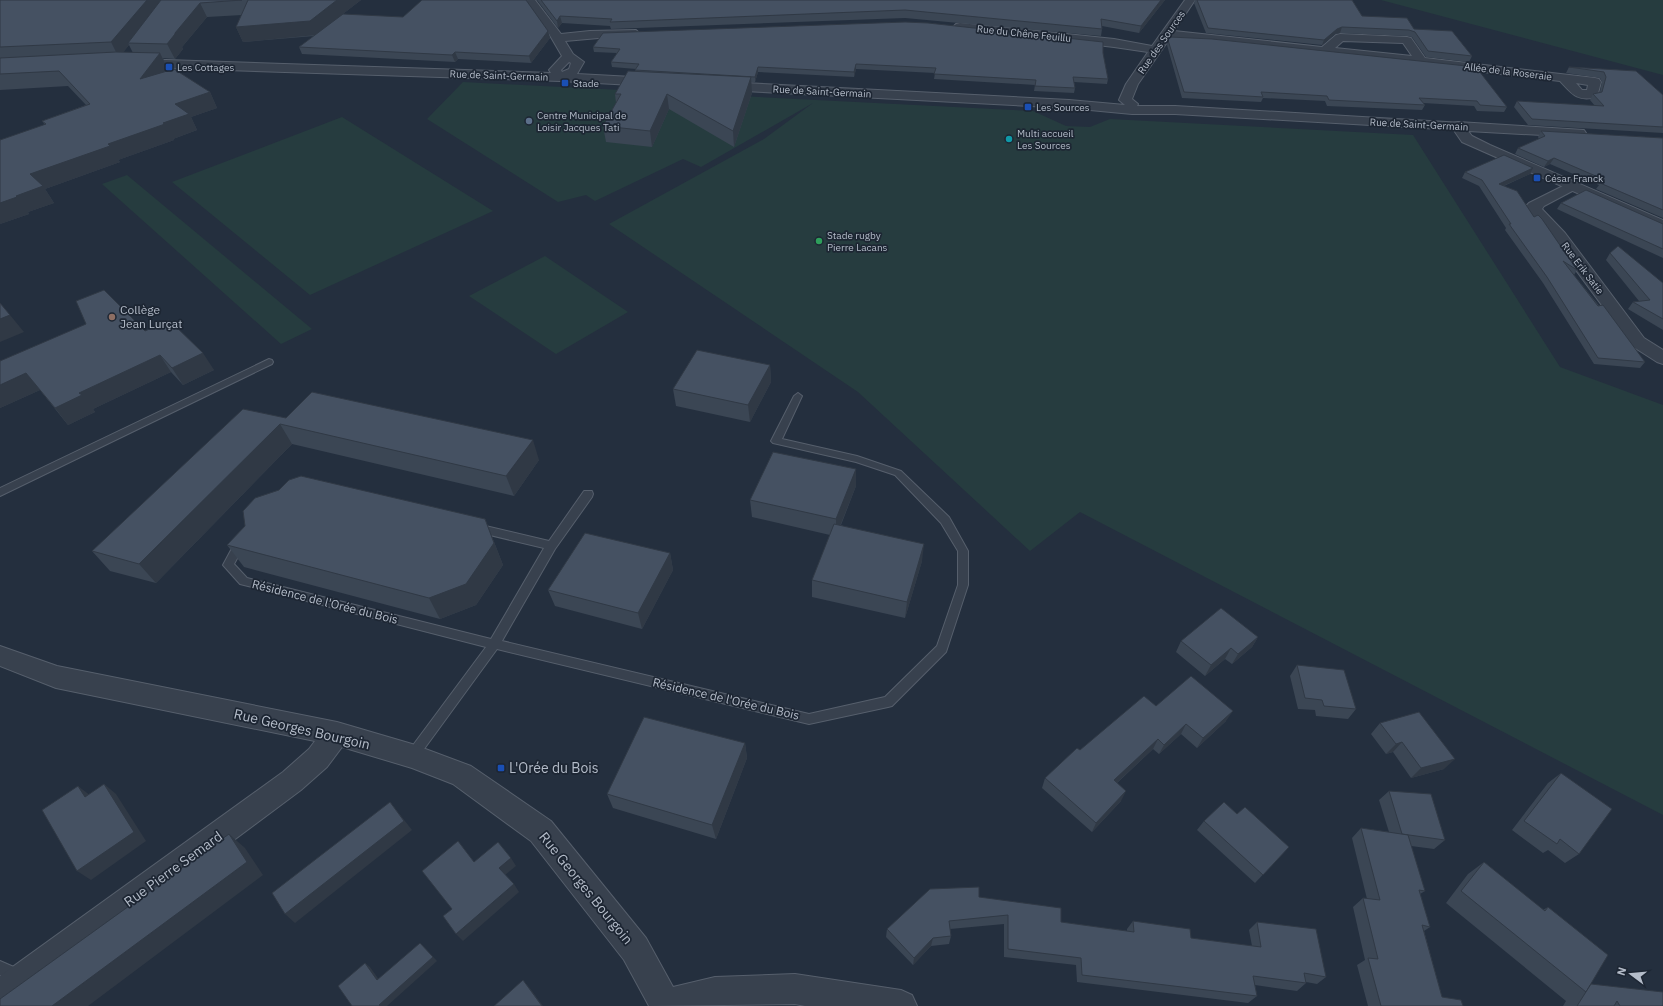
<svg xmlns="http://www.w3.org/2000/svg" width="1663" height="1006" font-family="'IBM Plex Sans',sans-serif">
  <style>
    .green { fill: #263c3f }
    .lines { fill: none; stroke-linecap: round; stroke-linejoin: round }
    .service-casing { stroke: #565f6c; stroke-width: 2 }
    .minor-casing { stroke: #565f6c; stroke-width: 2 }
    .tertiary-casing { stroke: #565f6c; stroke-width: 2 }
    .service { fill: #38414e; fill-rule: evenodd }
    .minor { fill: #38414e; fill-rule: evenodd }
    .tertiary { fill: #38414e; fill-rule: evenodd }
    .wall { fill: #3b4654; fill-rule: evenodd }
    .shaded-wall { fill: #303945 }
    .building { fill: #455162; stroke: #303945 }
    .transit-dot { fill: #1a4fb4; stroke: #1d2633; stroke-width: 1.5 }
    .service-dot { fill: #5c6f8a; stroke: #1d2633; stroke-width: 1.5 }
    .culture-dot { fill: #0f9aa8; stroke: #1d2633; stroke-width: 1.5 }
    .leisure-dot { fill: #2e9e5b; stroke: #1d2633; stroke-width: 1.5 }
    .education-dot { fill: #8d6e63; stroke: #1d2633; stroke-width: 1.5 }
    .labels { text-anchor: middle; stroke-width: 3.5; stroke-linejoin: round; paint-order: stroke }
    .far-street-label { font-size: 10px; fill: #b4bcc9; stroke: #1d2633 }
    .far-poi-label { font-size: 10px; fill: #b4bcc9; stroke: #1d2633; text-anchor: start }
    .poi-label { font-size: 12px; fill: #b4bcc9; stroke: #1d2633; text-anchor: start }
    .street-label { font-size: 12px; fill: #b4bcc9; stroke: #1d2633 }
    .near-street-label { font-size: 14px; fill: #b4bcc9; stroke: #1d2633 }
    .near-poi-label { font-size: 14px; fill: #b4bcc9; stroke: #1d2633; text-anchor: start }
  </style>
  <rect width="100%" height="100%" fill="#242f3e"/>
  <!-- green -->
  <g class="green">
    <polygon points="1381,0 1663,0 1663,75"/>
    <polygon points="463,82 1033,111 1066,126 1090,127 1110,119 1413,135 1560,367 1663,405 1663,815 1080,512 1030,551 858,392 609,224 764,139 813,103 701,167 683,159 595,201 586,195 558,202 427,119"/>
    <polygon points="342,117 493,211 310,295 172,182"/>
    <polygon points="127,175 312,329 281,344 102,184"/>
    <polygon points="545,256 628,312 556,354 469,296"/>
  </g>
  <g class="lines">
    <!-- service casing -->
    <g class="service-casing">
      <g id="service">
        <polygon points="269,359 272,360 273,362 272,364 0,496 0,488"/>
        <polygon points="798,393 802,396 782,439 857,456 901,471 949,517 968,551 968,585 946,652 892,706 888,707 809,724 497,649 416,760 412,762 408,760 406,756 408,752 486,647 244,585 240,584 223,565 237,539 245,539 246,542 234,564 247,578 491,639 544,548 473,531 472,528 473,525 477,524 549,541 584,491 592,491 593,494 592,497 555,549 502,641 809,714 885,697 937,646 958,585 958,551 941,523 895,475 856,462 773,443 771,441 794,396"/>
        <polygon points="0,961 23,971 25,976 23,981 18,983 0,975"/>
      </g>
    </g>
    <!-- minor casing -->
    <g class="minor-casing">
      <g id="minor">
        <path d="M 524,0 L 535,0 L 561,34 L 590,31 L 636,30 L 638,32 L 636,34 L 632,35 L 565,41 L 573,54 L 584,62 L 577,74 L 651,78 L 655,79 L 657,82 L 655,85 L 651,86 L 560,81 L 136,67 L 132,66 L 130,63 L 132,60 L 136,59 L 551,73 L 549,70 L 562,56 L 548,32 ZM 569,62 L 571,63 L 569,69 L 562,72 L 561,70 Z"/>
        <path d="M 1185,0 L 1195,0 L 1174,31 L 1322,47 L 1336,35 L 1340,34 L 1407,37 L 1411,38 L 1425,58 L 1595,78 L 1599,79 L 1601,82 L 1597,97 C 1577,102 1572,94 1560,81 L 1382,60 L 1170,38 L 1138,84 L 1132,99 L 1138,104 L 1137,106 L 1175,106 L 1463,123 L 1465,126 L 1463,129 L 1458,130 L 1175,114 L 1132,114 L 1069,108 L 724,90 L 720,89 L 718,86 L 720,83 L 724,82 L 1069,100 L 1125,105 L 1119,100 L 1126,84 L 1148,52 L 1114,47 L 960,29 L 956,28 L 954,26 L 956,24 L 960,23 L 1114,39 L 1152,46 ZM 1343,41 L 1403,43 L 1412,56 L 1335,48 ZM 1576,83 L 1588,85 L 1587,90 L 1582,90 Z"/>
        <polygon points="1571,182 1576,183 1578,186 1576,189 1544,206 1542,209 1565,233 1644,338 1663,350 1663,364 1657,362 1632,346 1553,239 1527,210 1526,206 1529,203"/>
        <polygon points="0,646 57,666 337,722 412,744 471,766 551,821 646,938 673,987 715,977 795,974 901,990 912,995 917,1006 805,1006 795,1004 649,1006 624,960 531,841 453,784 412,768 342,747 327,767 301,790 11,1006 0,1006 0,976 283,772 309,749 315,741 56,688 0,666"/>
      </g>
    </g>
    <!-- tertiary casing -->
    <g class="tertiary-casing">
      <polygon id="tertiary" points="1458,122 1584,130 1586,133 1584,136 1579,137 1468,131 1472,136 1490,145 1663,220 1663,231 1462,142 1451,126 1453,123"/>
    </g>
    <!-- service -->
    <use href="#service" class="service"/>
    <!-- minor -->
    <use href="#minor" class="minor"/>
    <!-- tertiary -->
    <use href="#tertiary" class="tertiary"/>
  </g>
  <!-- wall -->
  <g class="wall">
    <path d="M 0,0 L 361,0 L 335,20 L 548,31 L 550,38 L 531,63 L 458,59 L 455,62 L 302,54 L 299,47 L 314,36 L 243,42 L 236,27 L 242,15 L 207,17 L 182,47 L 183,49 L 175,59 L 163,58 L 168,69 L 166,71 L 210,92 L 217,108 L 191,117 L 197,130 L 173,139 L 174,140 L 118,160 L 120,162 L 45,189 L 54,203 L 28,212 L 29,214 L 0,224 L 45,125 L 42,121 L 86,105 L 68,86 L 0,90 ZM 129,45 L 133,53 L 123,52 Z"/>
    <polygon points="537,0 1165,0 1139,33 1102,26 1102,29 1101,36 905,18 611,29 610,26 562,23 558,28"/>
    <polygon points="1195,0 1352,0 1362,16 1414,29 1472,56 1469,62 1426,57 1412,37 1407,36 1340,33 1335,34 1322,45 1206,33 1194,3"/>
    <polygon points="1168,40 1507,107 1504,112 1477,111 1474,106 1423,103 1425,105 1422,110 1327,106 1325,101 1263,98 1261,102 1182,98 1167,45"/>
    <polygon points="593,47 1103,53 1108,79 1107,84 1074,82 1075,88 1074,93 1034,91 1035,85 934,79 935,73 856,69 854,77 758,72 755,82 751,82 752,93 734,147 669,109 652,147 606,142 603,126 616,103 615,94 635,71 636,69 612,67 611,62 617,53 594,52"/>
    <polygon points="1569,67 1636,71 1663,95 1663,133 1528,125 1514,107 1517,101 1595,106 1590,100 1593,94 1600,92 1602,82 1600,78 1566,73"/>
    <polygon points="1541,131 1663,138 1663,218 1596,189 1599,185 1550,164 1544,167 1515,154 1518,148 1539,139 1538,137"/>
    <polygon points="1533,168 1530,174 1504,186 1534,217 1577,270 1574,275 1645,362 1640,368 1594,364 1543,283 1505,230 1506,228 1479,186 1462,178 1465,172"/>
    <polygon points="1561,203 1663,224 1663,258 1557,209"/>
    <polygon points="1610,253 1663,283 1663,330 1628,309 1633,302 1639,301 1606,260"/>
    <polygon points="145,331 214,370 183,385 171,372 93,409 95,412 68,425 40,390 0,408 0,361"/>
    <polygon points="770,365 771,382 750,422 676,406 673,389"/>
    <polygon points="286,418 539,460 514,496 292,444 156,583 110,571 92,551"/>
    <polygon points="856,486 841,525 922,561 905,618 812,597 812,580 830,535 752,517 750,500"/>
    <polygon points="279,490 485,519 503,565 476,605 440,619 244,567 227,545"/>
    <polygon points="670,553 673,570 642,629 555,606 548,590"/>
    <polygon points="1258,637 1252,647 1232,664 1225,659 1205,676 1176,652 1181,641"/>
    <polygon points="1297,665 1356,709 1348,719 1316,716 1315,710 1298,709 1290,676"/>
    <polygon points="1156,706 1226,721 1197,748 1181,734 1159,754 1153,749 1117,783 1121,801 1092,832 1042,788 1045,778 1080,750"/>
    <polygon points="1380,723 1444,769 1411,778 1393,752 1386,754 1371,734"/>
    <polygon points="745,743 747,758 716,839 613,808 607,794"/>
    <polygon points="1561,773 1579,854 1565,863 1548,850 1543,853 1512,830 1548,783"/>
    <polygon points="1389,791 1445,840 1434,849 1411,846 1425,891 1420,894 1430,927 1424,931 1442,997 1463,1006 1368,1006 1357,965 1365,960 1353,907 1363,898 1367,899 1352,838 1361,828 1389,832 1379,800"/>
    <polygon points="1237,814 1289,847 1255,883 1197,830 1204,821"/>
    <polygon points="1484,862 1543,910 1548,907 1591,984 1663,1006 1563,1006 1566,1001 1446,903 1468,874"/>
    <polygon points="979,897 1061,922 1127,931 1127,929 1133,921 1191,938 1252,946 1249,930 1257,922 1326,977 1317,984 1306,982 1306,983 1297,991 1255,985 1257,996 1248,1003 1077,982 1076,965 1004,957 1004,924 950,929 951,936 949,944 931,946 913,965 886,937 887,929"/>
  </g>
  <!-- shaded-wall -->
  <g class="shaded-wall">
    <polygon points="147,0 166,0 128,43 129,45 119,58 111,42"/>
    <polygon points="337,0 361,0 316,35 243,42 236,27"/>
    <polygon points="1161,0 1165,0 1139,33 1141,26"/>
    <polygon points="200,3 207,17 182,47 183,49 175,59 167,44 175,33"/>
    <polygon points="560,16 562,23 558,28 557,21"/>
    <polygon points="1342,27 1340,33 1335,34 1322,45 1324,40 1337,29"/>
    <polygon points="548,31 550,38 531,63 529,56"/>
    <polygon points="455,52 458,59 455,62 452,55"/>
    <polygon points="160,53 168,69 148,94 140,79"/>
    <polygon points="856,64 856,69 854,77 854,72"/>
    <polygon points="758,67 758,72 755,82 755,77"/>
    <polygon points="751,77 752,93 734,147 733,131"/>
    <polygon points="210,92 217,108 191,117 197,130 173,139 174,140 118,160 120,162 45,189 54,203 28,212 29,214 0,224 0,203 16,196 30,174 163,123 175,104"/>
    <polygon points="667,94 669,109 652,147 650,131"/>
    <polygon points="1554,158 1550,164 1544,167 1548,161"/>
    <polygon points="1533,168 1530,174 1496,189 1499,184"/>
    <polygon points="10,315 24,332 0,342 0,319"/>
    <polygon points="203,353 214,370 183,385 172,368"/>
    <polygon points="160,355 171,372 93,409 95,412 68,425 55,408 79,393"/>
    <polygon points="770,365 771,382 750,422 748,405"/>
    <polygon points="26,373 40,390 0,408 0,385"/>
    <polygon points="280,424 292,444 156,583 139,564"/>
    <polygon points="533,440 539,460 514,496 506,476"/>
    <polygon points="856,469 856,486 836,536 836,519"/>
    <polygon points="485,519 503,565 476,605 440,619 429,598"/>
    <polygon points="924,544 922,561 905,618 907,602"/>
    <polygon points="670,553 673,570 642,629 638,613"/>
    <polygon points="1258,637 1252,647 1232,664 1238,654"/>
    <polygon points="1231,648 1225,659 1205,676 1211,665"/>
    <polygon points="1233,711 1226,721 1197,748 1203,738"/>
    <polygon points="1186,724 1181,734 1159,754 1164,745"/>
    <polygon points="1158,739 1153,749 1109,790 1114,780"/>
    <polygon points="1402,742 1393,752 1386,754 1396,744"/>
    <polygon points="745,743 747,758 716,839 712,825"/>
    <polygon points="1455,759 1444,769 1411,778 1421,768"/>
    <polygon points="104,784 116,794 146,841 91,880 77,871"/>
    <polygon points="78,786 91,796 85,797"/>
    <polygon points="1126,791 1121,801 1092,832 1096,823"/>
    <polygon points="390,802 412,830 295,923 285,914"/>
    <polygon points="229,834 245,848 263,875 88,1006 52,1006"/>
    <polygon points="511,858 516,866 505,875 499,868"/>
    <polygon points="514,884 519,892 463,941 456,934"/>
    <polygon points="933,938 931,946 913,965 914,958"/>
    <polygon points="420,943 437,961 387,1006 380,1006 379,1005"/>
    <polygon points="365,963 370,967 382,984 377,980"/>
    <polygon points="523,980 532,991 543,1006 542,1006"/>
  </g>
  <!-- building -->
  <g class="building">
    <polygon points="0,0 147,0 111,42 0,47"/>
    <polygon points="161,0 242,0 200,3 175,33 175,34 167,44 128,43"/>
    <polygon points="248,0 337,0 310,21 236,27"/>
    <polygon points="422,0 526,0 548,31 529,56 455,52 452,55 299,47 343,14 403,17"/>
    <polygon points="541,0 1161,0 1141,26 1101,19 1102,29 905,10 610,22 612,19 560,16 557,21"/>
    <polygon points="1197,0 1352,0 1362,16 1407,18 1414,29 1452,31 1472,56 1428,51 1415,32 1409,30 1342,27 1337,29 1324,40 1208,28"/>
    <polygon points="905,22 928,23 1103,42 1103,53 1108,79 1073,77 1075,88 1035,86 1036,80 934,74 936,68 856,64 854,72 758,67 755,77 635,70 639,64 611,62 620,49 593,47 603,33"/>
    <polygon points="1170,37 1212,39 1476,67 1507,107 1480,105 1477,101 1419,98 1425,105 1329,100 1327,96 1261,92 1263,97 1184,92 1168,40"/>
    <polygon points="116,52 160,53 140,79 174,69 210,92 175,104 189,114 163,123 165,124 108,144 110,146 30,174 43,186 16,196 17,197 0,203 0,140 46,124 42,121 90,104 59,71 0,74 0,58"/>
    <polygon points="1569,67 1636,71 1663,95 1663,127 1532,119 1517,101 1604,106 1593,94 1602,92 1606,77 1604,72"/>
    <polygon points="628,71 751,77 733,131 667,94 650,131 603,126 621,94 615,94"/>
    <polygon points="1541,131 1663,138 1663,210 1600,183 1605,180 1554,158 1548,161 1518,148 1545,136"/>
    <polygon points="1504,155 1533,168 1499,184 1517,191 1534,217 1538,215 1542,219 1577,270 1563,261 1598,306 1603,305 1645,362 1598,358 1547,277 1509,224 1511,224 1482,180 1465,172"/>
    <polygon points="1586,190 1663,224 1663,249 1561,203"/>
    <polygon points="1618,246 1663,283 1663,319 1633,302 1650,300 1610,253"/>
    <polygon points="104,290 145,331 169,320 203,353 172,368 160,355 79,393 82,395 55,408 26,373 0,385 0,361 86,324 76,301"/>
    <polygon points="0,303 10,315 0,319"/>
    <polygon points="697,350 770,365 748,405 673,389"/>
    <polygon points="312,392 533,440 506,476 280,424 139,564 92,551 243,409 286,418"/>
    <polygon points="773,452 856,469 836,519 750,500"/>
    <polygon points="301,476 485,519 494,543 466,584 429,598 227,545 245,526 243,511 255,498 279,490 289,480"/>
    <polygon points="834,524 924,544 907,602 812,580"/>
    <polygon points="585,533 670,553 638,613 548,590"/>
    <polygon points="1221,608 1258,637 1238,654 1231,648 1211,665 1181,641"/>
    <polygon points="1297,665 1344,670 1356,709 1324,706 1322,700 1305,698"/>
    <polygon points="1191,676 1233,711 1203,738 1186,724 1164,745 1158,739 1114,780 1126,791 1096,823 1045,778 1077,748 1080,750 1144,696 1156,706"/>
    <polygon points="1419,712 1455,759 1421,768 1402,742 1396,744 1380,723"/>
    <polygon points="644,717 745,743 712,825 607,794"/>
    <polygon points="1561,773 1612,809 1579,854 1560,839 1557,844 1524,821"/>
    <polygon points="104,784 134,832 77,871 42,810 78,786 85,797"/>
    <polygon points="1389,791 1431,794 1445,840 1402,834"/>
    <polygon points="390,802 404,821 285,914 272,893"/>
    <polygon points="1224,802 1237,814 1245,807 1289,847 1263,875 1204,821"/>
    <polygon points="1361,828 1408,835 1425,891 1419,890 1430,927 1422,925 1442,997 1461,1000 1463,1006 1381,1006 1368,958 1378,959 1363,898 1380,900"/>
    <polygon points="229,834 247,862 52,1006 0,1006 0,999"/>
    <polygon points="458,841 474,862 498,842 511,858 499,868 514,884 456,934 443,916 452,909 422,871"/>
    <polygon points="1484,862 1545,911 1548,907 1608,955 1586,992 1461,891"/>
    <polygon points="979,887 979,897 1061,908 1061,922 1134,932 1133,921 1190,929 1191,938 1261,947 1257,922 1316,929 1326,977 1304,973 1306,983 1253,976 1257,996 1082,975 1081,958 1008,949 1008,915 949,921 951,936 933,938 914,958 887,929 930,889"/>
    <polygon points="420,943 433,957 379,1005 380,1006 352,1006 338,986 365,963 377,980"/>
    <polygon points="523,980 542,1006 494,1006"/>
    <polygon points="1591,984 1663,992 1663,1006 1620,1006 1617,1001 1614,1006 1577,1006"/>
  </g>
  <!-- markers -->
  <g class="transit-dot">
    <rect x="165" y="63" width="8" height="8" rx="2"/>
    <rect x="561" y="79" width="8" height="8" rx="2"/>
    <rect x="1024" y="103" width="8" height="8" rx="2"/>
    <rect x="1533" y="174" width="8" height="8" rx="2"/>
    <rect x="497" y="764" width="8" height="8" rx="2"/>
  </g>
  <circle class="service-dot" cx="529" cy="121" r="4"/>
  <circle class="culture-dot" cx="1009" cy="139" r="4"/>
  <circle class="leisure-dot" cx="819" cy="241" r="4"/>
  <circle class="education-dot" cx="112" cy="317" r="4"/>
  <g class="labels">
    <!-- far-street labels -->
    <g class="far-street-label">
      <text transform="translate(1024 33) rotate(6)" y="4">Rue du Chêne Feuillu</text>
      <text transform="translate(1161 42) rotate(-55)" y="4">Rue des Sources</text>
      <text transform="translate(1508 71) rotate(7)" y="4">Allée de la Roseraie</text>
      <text transform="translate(499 75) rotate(2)" y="4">Rue de Saint-Germain</text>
      <text transform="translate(822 91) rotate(3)" y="4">Rue de Saint-Germain</text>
      <text transform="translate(1419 124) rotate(3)" y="4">Rue de Saint-Germain</text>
      <text transform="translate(1583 268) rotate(53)" y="4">Rue Erik Satie</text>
    </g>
    <!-- far-poi labels -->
    <g class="far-poi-label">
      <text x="177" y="71">Les Cottages</text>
      <text x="573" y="87">Stade</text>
      <text x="1036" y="111">Les Sources</text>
      <text x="537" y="119">Centre Municipal de<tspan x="537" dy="12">Loisir Jacques Tati</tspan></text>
      <text x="1017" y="137">Multi accueil<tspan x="1017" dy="12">Les Sources</tspan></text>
      <text x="1545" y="182">César Franck</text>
      <text x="827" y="239">Stade rugby<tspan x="827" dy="12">Pierre Lacans</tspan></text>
    </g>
    <!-- poi labels -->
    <g class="poi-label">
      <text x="120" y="314">Collège<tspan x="120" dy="14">Jean Lurçat</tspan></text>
    </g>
    <!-- street labels -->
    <g class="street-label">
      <text transform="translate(325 602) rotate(14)" y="4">Résidence de l'Orée du Bois</text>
      <text transform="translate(726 699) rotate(13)" y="4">Résidence de l'Orée du Bois</text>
    </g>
    <!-- near-street labels -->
    <g class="near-street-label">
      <text transform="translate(302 729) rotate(13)" y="5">Rue Georges Bourgoin</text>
      <text transform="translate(173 869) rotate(-36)" y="5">Rue Pierre Semard</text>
      <text transform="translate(586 888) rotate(51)" y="5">Rue Georges Bourgoin</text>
    </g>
    <!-- near-poi labels -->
    <g class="near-poi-label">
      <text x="509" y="773">L'Orée du Bois</text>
    </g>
  </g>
  <!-- north arrow -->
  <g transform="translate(1631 974) rotate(286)" stroke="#1d2633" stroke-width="3" paint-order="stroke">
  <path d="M0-3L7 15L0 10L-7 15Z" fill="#b4bcc9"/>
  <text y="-6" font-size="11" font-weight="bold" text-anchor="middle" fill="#b4bcc9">N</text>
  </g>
</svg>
